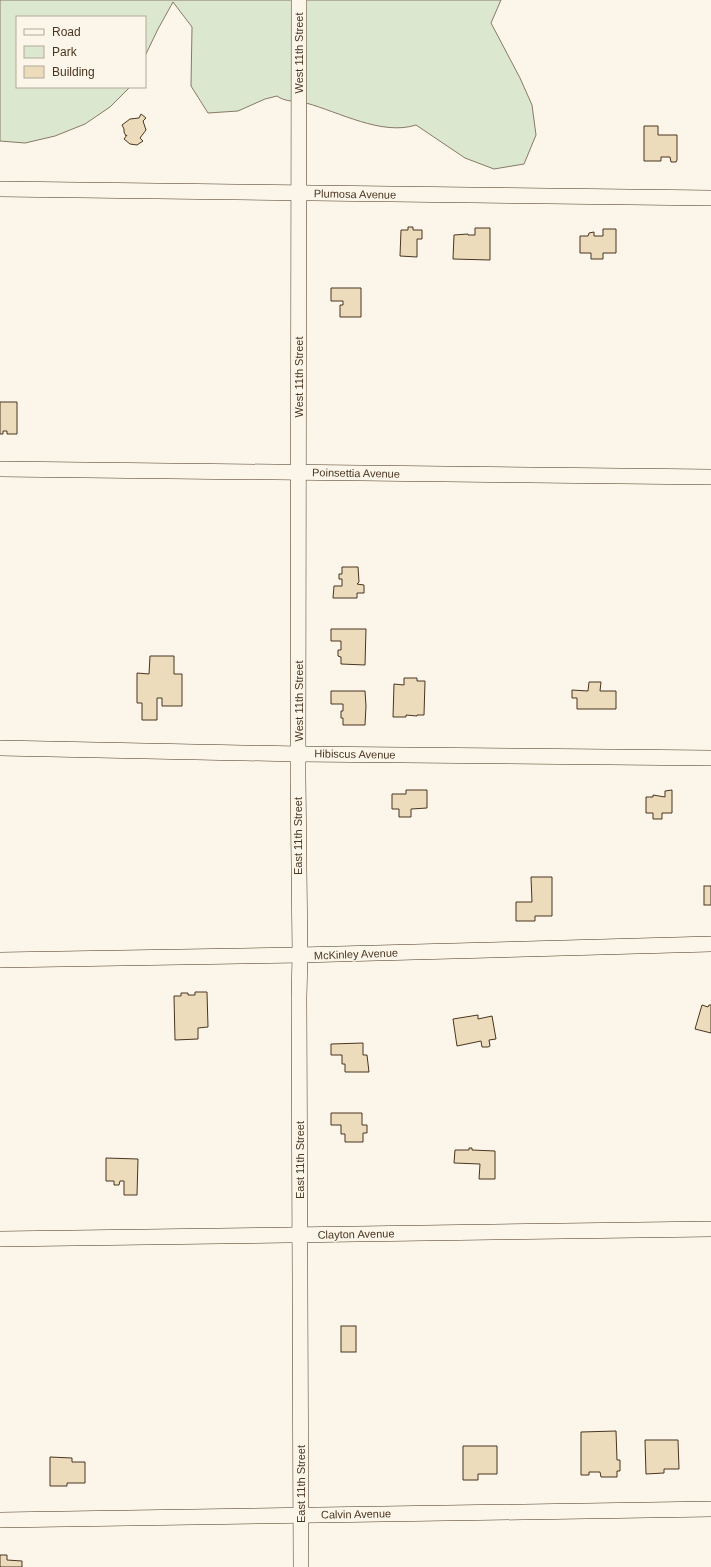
<svg xmlns="http://www.w3.org/2000/svg" width="711" height="1567" font-family="Helvetica,sans-serif">
  <style>
    .green { fill: #dce7d0; stroke: #887966 }
    .building { fill: #ecdcbc; stroke: #4a3520 }
    .lines { fill: none; stroke-linecap: round; stroke-linejoin: round }
    .minor-casing { stroke: #4a3520; stroke-width: 16 }
    .minor { stroke: #fbf6e9; stroke-width: 15 }
    .labels { text-anchor: middle; stroke-width: 3; stroke-linejoin: round; paint-order: stroke }
    .street-label { font-size: 11px; fill: #4a3520; stroke: #fbf6e9 }
  </style>
  <rect width="100%" height="100%" fill="#fbf6e9"/>
  <!-- green -->
  <path class="green" d="M 0,0 L 501,0 L 491,23 L 520,78 L 532,105 L 536,135 L 524,164 L 494,169 L 465,158 L 416,125 C 382,136 339,112 306,103 C 296,101 285,102 277,96 L 265,99 L 238,111 L 208,113 L 191,86 L 192,27 L 173,2 L 158,29 L 145,56 L 145,17 L 17,17 L 17,87 L 130,87 L 110,107 L 85,124 L 55,136 L 25,143 L 0,141 Z"/>
  <!-- building -->
  <g class="building">
    <polygon points="141,114 146,118 143,121 146,130 140,138 143,141 137,145 130,144 124,139 127,135 126,136 124,132 124,129 122,125 130,119 139,118"/>
    <polygon points="644,126 658,126 658,135 677,135 677,160 676,162 671,162 670,157 661,157 661,161 644,161"/>
    <polygon points="408,227 413,227 413,230 422,230 422,239 417,239 417,257 400,256 401,230 408,230"/>
    <polygon points="475,228 490,228 490,260 453,259 454,235 468,234 468,235 475,235"/>
    <polygon points="603,229 616,229 616,253 603,253 603,259 591,259 591,253 580,253 580,236 588,236 589,233 594,232 594,236 603,236"/>
    <polygon points="331,288 361,288 361,317 340,317 340,305 343,305 343,301 331,301"/>
    <polygon points="0,402 17,402 17,434 7,434 7,431 3,431 3,434 0,434"/>
    <polygon points="342,567 358,567 359,582 357,584 364,585 364,593 357,593 357,598 333,598 334,586 342,586 342,579 339,579 339,574 342,574"/>
    <polygon points="331,629 366,629 365,665 341,664 341,657 338,656 338,650 341,650 341,641 331,641"/>
    <polygon points="150,656 174,656 174,674 182,674 182,706 162,706 162,698 157,698 157,720 142,720 142,703 137,703 137,673 149,674"/>
    <polygon points="404,678 417,678 417,681 425,681 424,715 417,715 417,716 406,715 406,717 393,717 394,684 404,685"/>
    <polygon points="589,682 601,682 600,691 616,691 616,709 577,709 577,698 572,698 572,690 588,691"/>
    <polygon points="331,691 365,691 366,706 365,725 343,725 343,718 341,718 341,711 343,711 343,704 331,704"/>
    <polygon points="406,790 427,790 427,808 411,809 411,817 399,817 399,809 392,809 392,794 406,794"/>
    <polygon points="672,790 672,813 662,813 662,819 653,819 653,813 646,813 646,797 653,797 653,795 665,797 665,791"/>
    <polygon points="531,877 552,877 552,916 535,916 535,921 516,921 516,902 532,902"/>
    <rect x="704" y="886" width="7" height="19"/>
    <polygon points="195,992 207,992 208,1027 198,1028 198,1039 175,1040 174,996 181,996 181,993 188,993 188,995 195,995"/>
    <polygon points="702,1005 708,1007 709,1005 711,1005 711,1033 695,1029"/>
    <polygon points="478,1015 478,1019 492,1016 496,1039 489,1040 490,1046 488,1047 482,1047 481,1041 457,1046 453,1019"/>
    <polygon points="363,1043 363,1055 367,1055 369,1072 345,1072 345,1064 342,1064 342,1055 331,1055 331,1044"/>
    <polygon points="331,1113 362,1113 362,1125 367,1125 367,1133 363,1133 363,1142 345,1142 345,1134 341,1134 341,1125 331,1125"/>
    <polygon points="469,1148 472,1148 472,1150 495,1151 495,1179 479,1179 480,1164 454,1163 455,1150 469,1150"/>
    <polygon points="106,1158 138,1159 137,1195 124,1195 124,1181 120,1181 119,1185 114,1185 114,1181 106,1181"/>
    <rect x="341" y="1326" width="15" height="26"/>
    <polygon points="616,1431 617,1460 620,1460 620,1471 617,1471 617,1477 601,1477 600,1472 589,1472 589,1475 581,1475 581,1432"/>
    <polygon points="645,1440 678,1440 679,1469 664,1469 664,1473 646,1474"/>
    <polygon points="463,1446 497,1446 497,1474 478,1474 478,1480 463,1480"/>
    <polygon points="50,1457 72,1458 72,1462 85,1462 85,1483 67,1483 67,1486 50,1486"/>
    <polygon points="0,1555 7,1555 7,1560 22,1561 22,1567 0,1567"/>
  </g>
  <g class="lines">
    <!-- minor casing -->
    <g class="minor-casing">
      <g id="minor">
        <polyline points="299,0 298,777 300,955 299,997 301,1567"/>
        <polyline points="0,189 711,198"/>
        <polyline points="0,469 711,477"/>
        <polyline points="0,748 299,754 711,758"/>
        <polyline points="0,960 300,955 711,944"/>
        <polyline points="0,1239 711,1229"/>
        <polyline points="0,1520 711,1509"/>
      </g>
    </g>
    <!-- minor -->
    <use href="#minor" class="minor"/>
  </g>
  <g class="labels">
    <!-- street labels -->
    <g class="street-label">
      <text transform="translate(299 53) rotate(-90)" y="4">West 11th Street</text>
      <text transform="translate(355 194) rotate(1)" y="4">Plumosa Avenue</text>
      <text transform="translate(299 377) rotate(-90)" y="4">West 11th Street</text>
      <text transform="translate(356 473) rotate(1)" y="4">Poinsettia Avenue</text>
      <text transform="translate(299 701) rotate(-90)" y="4">West 11th Street</text>
      <text transform="translate(355 754) rotate(1)" y="4">Hibiscus Avenue</text>
      <text transform="translate(298 836) rotate(-90)" y="4">East 11th Street</text>
      <text transform="translate(356 954) rotate(-2)" y="4">McKinley Avenue</text>
      <text transform="translate(300 1160) rotate(-90)" y="4">East 11th Street</text>
      <text transform="translate(356 1234) rotate(-1)" y="4">Clayton Avenue</text>
      <text transform="translate(301 1484) rotate(-90)" y="4">East 11th Street</text>
      <text transform="translate(356 1514) rotate(-1)" y="4">Calvin Avenue</text>
    </g>
  </g>
  <!-- legend -->
  <rect x="16" y="16" width="130" height="72" fill="#fbf6e9" stroke="#b4a999"/>
  <rect x="24" y="29" width="20" height="6" fill="#fbf6e9" stroke="#b4a999"/>
  <text x="52" y="36" font-size="12" fill="#4a3520">Road</text>
  <rect x="24" y="46" width="20" height="12" fill="#dce7d0" stroke="#b4a999"/>
  <text x="52" y="56" font-size="12" fill="#4a3520">Park</text>
  <rect x="24" y="66" width="20" height="12" fill="#ecdcbc" stroke="#b4a999"/>
  <text x="52" y="76" font-size="12" fill="#4a3520">Building</text>
</svg>
